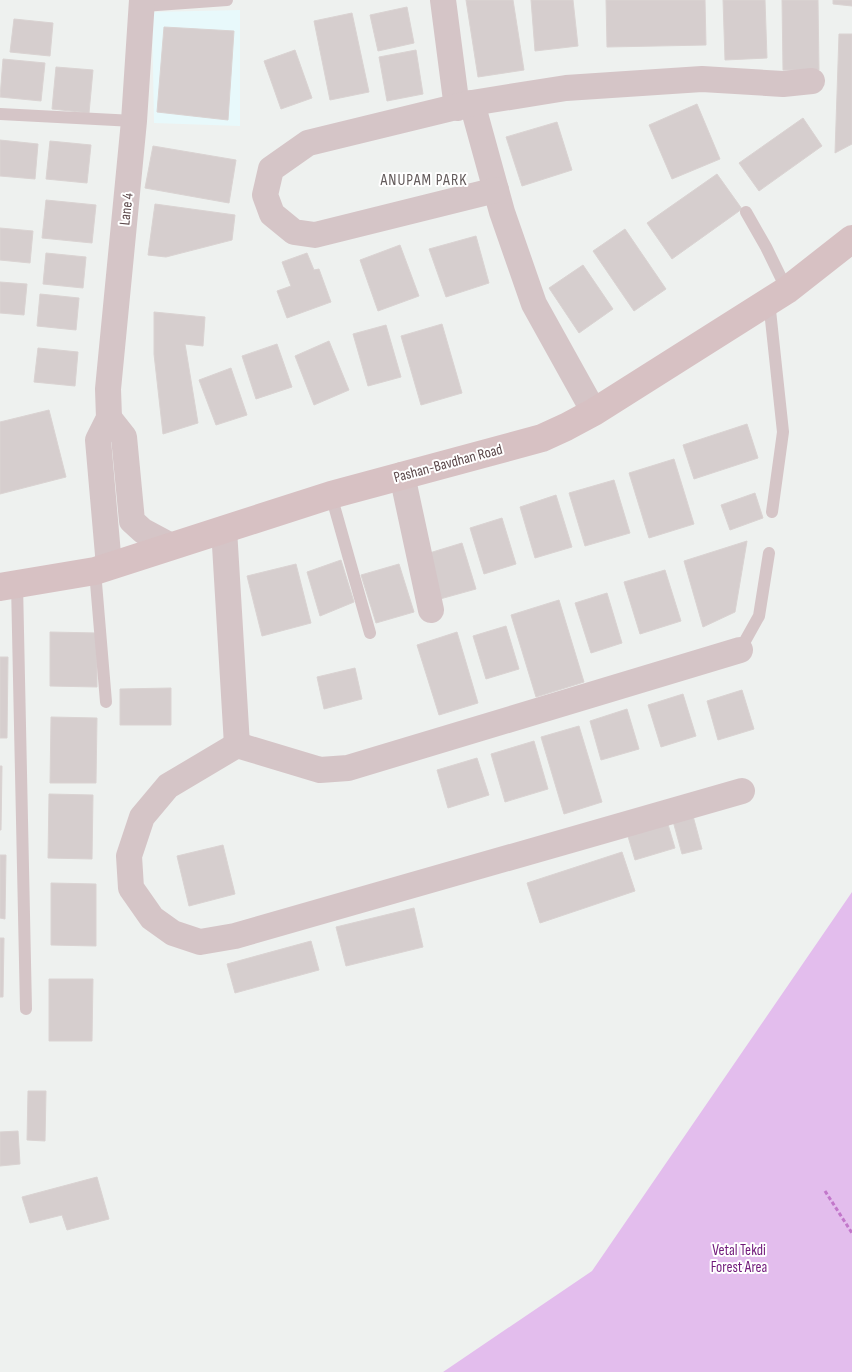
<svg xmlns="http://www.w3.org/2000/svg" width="852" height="1372" font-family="'Sofia Sans Condensed',sans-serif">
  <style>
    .commercial { fill: #e8f9fb }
    .green { fill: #e3bded }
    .building { fill: #d6cece; stroke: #dad3d2 }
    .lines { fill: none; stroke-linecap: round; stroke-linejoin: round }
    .path { stroke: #c277ca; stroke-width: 3; stroke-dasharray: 4 2.5; stroke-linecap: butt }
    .service { stroke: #d5c5c7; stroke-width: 12 }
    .minor { stroke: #d5c5c7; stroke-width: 26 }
    .secondary { stroke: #d7c1c3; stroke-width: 28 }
    .labels { text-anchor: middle; stroke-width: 4; stroke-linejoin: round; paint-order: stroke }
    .street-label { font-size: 15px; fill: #5b4749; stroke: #fff }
    .park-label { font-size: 15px; fill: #70197a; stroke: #fff }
    .neighbourhood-label { font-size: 16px; letter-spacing: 1px; fill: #635b5b; stroke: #fff }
  </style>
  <rect width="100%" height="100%" fill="#eef1ef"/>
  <!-- commercial -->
  <polygon class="commercial" points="240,10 240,126 154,123 152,12"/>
  <!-- green -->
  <polygon class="green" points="852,892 852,1372 443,1372 592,1271"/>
  <!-- building -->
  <g class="building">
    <polygon points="466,0 513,0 524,70 478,77"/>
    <polygon points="531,0 573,0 578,46 535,51"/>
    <polygon points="606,0 705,0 706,45 607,47"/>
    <polygon points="723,0 765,0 767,58 725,60"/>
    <polygon points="782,0 818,0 819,70 783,70"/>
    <polygon points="833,0 852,0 852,6 833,4"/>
    <polygon points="407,7 414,43 378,51 370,15"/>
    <polygon points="352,13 369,92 330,100 314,21"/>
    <polygon points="14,19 53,23 50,56 10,52"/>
    <polygon points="164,27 234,31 228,120 157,112"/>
    <polygon points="839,34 852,34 852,144 835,153"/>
    <polygon points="295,50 312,98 281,109 264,61"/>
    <polygon points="416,50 423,94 387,101 379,57"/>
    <polygon points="3,59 45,63 41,101 0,97"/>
    <polygon points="56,67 93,70 89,113 52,109"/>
    <polygon points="697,104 720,159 672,179 649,125"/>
    <polygon points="803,118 822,146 759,191 739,163"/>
    <polygon points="557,122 572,170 522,186 506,137"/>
    <polygon points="0,140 38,144 35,179 0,176"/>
    <polygon points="50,141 91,145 87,183 46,179"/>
    <polygon points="153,146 236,160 229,203 145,188"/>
    <polygon points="717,174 742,209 672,259 647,223"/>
    <polygon points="46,200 96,205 92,243 42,238"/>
    <polygon points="155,204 235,215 232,240 166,257 148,255"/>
    <polygon points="0,228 33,231 30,263 0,260"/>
    <polygon points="625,229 666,289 634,311 593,251"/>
    <polygon points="476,236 489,283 446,297 429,249"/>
    <polygon points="400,245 419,296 378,311 360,260"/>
    <polygon points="46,253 86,257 83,288 43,284"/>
    <polygon points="307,253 314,270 319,269 331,302 287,318 277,291 291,286 282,262"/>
    <polygon points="583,265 613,309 579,333 549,288"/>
    <polygon points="0,282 27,284 24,315 0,313"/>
    <polygon points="40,294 79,298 76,330 37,326"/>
    <polygon points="154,312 205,317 203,346 185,344 198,423 163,434 154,354"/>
    <polygon points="442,324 462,393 421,405 401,336"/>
    <polygon points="386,325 401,377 368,386 353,334"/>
    <polygon points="329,341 349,390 314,405 295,356"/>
    <polygon points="277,344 292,387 256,399 242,356"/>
    <polygon points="38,348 78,352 75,386 34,382"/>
    <polygon points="231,368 247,415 216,425 199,380"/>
    <polygon points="49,410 66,477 0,494 0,422"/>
    <polygon points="747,424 758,458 694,479 683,445"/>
    <polygon points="674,459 694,524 649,538 629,473"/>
    <polygon points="614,480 630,533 585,546 569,493"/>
    <polygon points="755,493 763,518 730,530 721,505"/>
    <polygon points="556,495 572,547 535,558 520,507"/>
    <polygon points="502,518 516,564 484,574 470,528"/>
    <polygon points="747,541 735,612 703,627 684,561"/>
    <polygon points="462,543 476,589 440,599 426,554"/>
    <polygon points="341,560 354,602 320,616 307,572"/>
    <polygon points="296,564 311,623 262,636 247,576"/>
    <polygon points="399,564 414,612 376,623 361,575"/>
    <polygon points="665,570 681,621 640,634 624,582"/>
    <polygon points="607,593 622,643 591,653 575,603"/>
    <polygon points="559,600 584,682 536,697 511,615"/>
    <polygon points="506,626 519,669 486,679 473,636"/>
    <polygon points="50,632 97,633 97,687 50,686"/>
    <polygon points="457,632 478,703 439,715 417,645"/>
    <polygon points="0,657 8,657 7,738 0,738"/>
    <polygon points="355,668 362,699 324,709 317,677"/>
    <polygon points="171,688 171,725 120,725 120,689"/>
    <polygon points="742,690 754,729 718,740 707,701"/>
    <polygon points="683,694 696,736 661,747 648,705"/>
    <polygon points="627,709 639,749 601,760 590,721"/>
    <polygon points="51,717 97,718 96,783 50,783"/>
    <polygon points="579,726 602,802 564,814 541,737"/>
    <polygon points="534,741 548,789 505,802 491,754"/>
    <polygon points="477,758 489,795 448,808 437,770"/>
    <polygon points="0,766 2,766 1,830 0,830"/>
    <polygon points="49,794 93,795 92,859 48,858"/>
    <polygon points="693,816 702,849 682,854 673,821"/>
    <polygon points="667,821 675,848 635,860 627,833"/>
    <polygon points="223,845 235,894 189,906 177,856"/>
    <polygon points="622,852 635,891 540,923 527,883"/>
    <polygon points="0,855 6,855 5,919 0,918"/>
    <polygon points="51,883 96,884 96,946 51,945"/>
    <polygon points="414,908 423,947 346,966 336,927"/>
    <polygon points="0,938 4,938 3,997 0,997"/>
    <polygon points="311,941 319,970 235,993 227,964"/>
    <polygon points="49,979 93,979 92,1041 49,1041"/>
    <polygon points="28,1091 46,1091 45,1141 27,1140"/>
    <polygon points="18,1131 20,1164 0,1166 0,1132"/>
    <polygon points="97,1177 109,1219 67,1230 62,1215 30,1223 22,1197"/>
  </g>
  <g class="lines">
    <!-- path -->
    <polyline class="path" points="825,1191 852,1233"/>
    <!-- service -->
    <g class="service">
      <polyline points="143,6 227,0"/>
      <polyline points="0,114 134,121"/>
      <polyline points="746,212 766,247 787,290"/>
      <polyline points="769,301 783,432 772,512"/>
      <polyline points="331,495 370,633"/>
      <polyline points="95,571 106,702"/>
      <polyline points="17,584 26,1009"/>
      <polyline points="740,650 759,616 769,553"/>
    </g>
    <!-- minor -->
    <g class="minor">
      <polyline points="443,0 457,108"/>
      <polyline points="472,103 502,212 534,304 594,412"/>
      <polyline points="496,190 315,235 294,232 272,214 265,195 271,169 308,143 472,103 566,88 702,79 783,84 812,81"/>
      <polyline points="109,418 124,437 132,521 143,531 171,546"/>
      <polyline points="402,475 431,610"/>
      <polyline points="224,529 237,745"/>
      <polyline points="109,566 98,440 109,418 108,389 134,121 142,0"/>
      <polyline points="740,650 348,768 320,770 237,745 168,786 142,817 129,856 131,888 152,918 173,933 200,942 235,936 742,791"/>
    </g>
    <!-- secondary -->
    <polyline class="secondary" points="0,587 95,571 331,495 542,438 566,427 594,412 787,290 852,239"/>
  </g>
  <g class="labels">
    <!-- street labels -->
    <g class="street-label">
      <text transform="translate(126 209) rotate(-84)" y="5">Lane 4</text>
      <text transform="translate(448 463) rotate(-15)" y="5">Pashan-Bavdhan Road</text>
    </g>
    <!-- park labels -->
    <g class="park-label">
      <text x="739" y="1255">Vetal Tekdi<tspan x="739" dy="17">Forest Area</tspan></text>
    </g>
    <!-- neighbourhood labels -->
    <g class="neighbourhood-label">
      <text x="424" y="185">ANUPAM PARK</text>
    </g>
  </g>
</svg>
